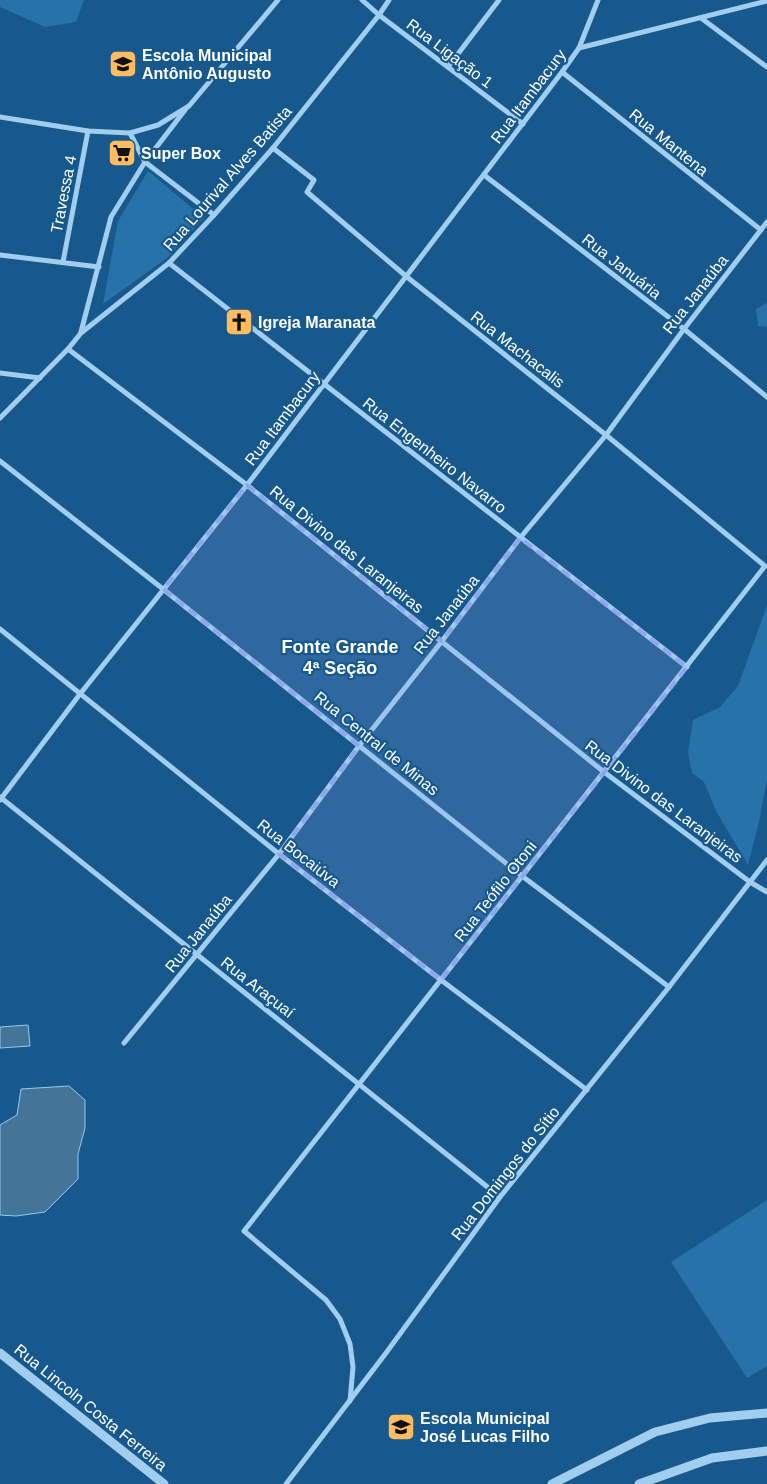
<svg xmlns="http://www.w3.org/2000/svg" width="767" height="1484" font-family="Helvetica,sans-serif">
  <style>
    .green { fill: #2672a9 }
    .water { fill: #457499; stroke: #94cbf2 }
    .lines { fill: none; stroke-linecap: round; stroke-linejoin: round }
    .minor { stroke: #a1ceef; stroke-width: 5 }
    .tertiary { stroke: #a1ceef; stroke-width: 9 }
    .marked { fill: #8ea6ec; fill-opacity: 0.2; stroke: #8ea6ec; stroke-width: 4; stroke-dasharray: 10 6; stroke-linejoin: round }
    .labels { text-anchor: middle; stroke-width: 4.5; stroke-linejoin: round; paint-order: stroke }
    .street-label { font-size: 16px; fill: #fff; stroke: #17598c }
    .poi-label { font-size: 16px; font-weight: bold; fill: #fff; stroke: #17598c; text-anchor: start }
    .neighbourhood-label { font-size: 18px; font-weight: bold; fill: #fff; stroke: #17598c }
  </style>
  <rect width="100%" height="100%" fill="#17598c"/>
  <!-- green -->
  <g class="green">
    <polygon points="0,0 84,0 76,22 45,27 0,7"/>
    <polygon points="148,171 204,218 167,258 103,304 118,221"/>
    <polygon points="767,303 767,327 758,326 756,309"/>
    <polygon points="767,605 767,779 759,822 748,865 716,811 704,782 692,773 688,752 693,720 720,707 738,686"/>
    <polygon points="767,1200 767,1366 747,1378 671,1262"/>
  </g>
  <!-- water -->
  <g class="water">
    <polygon points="28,1025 30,1046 0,1048 0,1027"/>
    <polygon points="69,1086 85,1100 85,1128 78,1154 78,1179 45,1212 16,1216 0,1215 0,1125 17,1115 21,1089"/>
  </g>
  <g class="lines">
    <!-- minor -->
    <g class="minor">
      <polyline points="362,0 379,15 523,124"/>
      <polyline points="701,18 767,67"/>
      <polyline points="579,48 767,1"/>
      <polyline points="448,67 499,0"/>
      <polyline points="562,72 761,230"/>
      <polyline points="0,117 88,131 130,133 158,125 189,106 278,0"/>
      <polyline points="130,133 145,162 214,215"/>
      <polyline points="273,148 314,180 307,192 407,277 606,435 765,566 244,1231 326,1300 340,1319 350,1344 353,1367 350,1401"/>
      <polyline points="484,175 684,329 767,397"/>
      <polyline points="0,255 99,267"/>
      <polyline points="63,262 88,131"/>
      <polyline points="169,263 687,667"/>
      <polyline points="81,332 111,217 145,162 185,110"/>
      <polyline points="68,349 247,485 604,772 750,882 767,892"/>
      <polyline points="0,373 40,378"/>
      <polyline points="0,418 68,349 81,333 169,263 214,215 273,148 379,15 389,0"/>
      <polyline points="0,461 163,589 522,876 669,987"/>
      <polyline points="0,629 279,854 441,980 587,1090"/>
      <polyline points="0,797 500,1197"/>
      <polyline points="0,800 80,694 247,485 562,72 579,48 598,0"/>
      <polyline points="124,1043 279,854 359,746 442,641 520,538 606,435 684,329 767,222"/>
      <polyline points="286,1484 386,1353 500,1197 669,987 767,860"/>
    </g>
    <!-- tertiary -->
    <g class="tertiary">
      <polyline points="0,1353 164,1484"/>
      <polyline points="552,1484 655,1432 710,1418 767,1413"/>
      <polyline points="639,1484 712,1458 767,1451"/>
    </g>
  </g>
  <!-- marked area -->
  <path class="marked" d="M 247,485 L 442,641 L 520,538 L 687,667 L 441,980 L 279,854 L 359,746 L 163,589 Z"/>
  <!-- icons -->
  <defs>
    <g id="school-square" transform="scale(1.4375)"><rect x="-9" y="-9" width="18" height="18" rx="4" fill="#ffbc5f" stroke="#17598c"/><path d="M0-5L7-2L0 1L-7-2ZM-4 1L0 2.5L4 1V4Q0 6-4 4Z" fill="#111"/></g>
    <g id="supermarket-square" transform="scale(1.4375)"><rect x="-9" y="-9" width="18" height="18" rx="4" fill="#ffbc5f" stroke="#17598c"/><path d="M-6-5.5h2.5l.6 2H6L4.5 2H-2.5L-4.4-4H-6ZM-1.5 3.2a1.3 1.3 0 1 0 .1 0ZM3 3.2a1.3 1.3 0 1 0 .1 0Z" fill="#111"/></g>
    <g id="church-square" transform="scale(1.4375)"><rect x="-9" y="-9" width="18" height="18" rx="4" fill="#ffbc5f" stroke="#17598c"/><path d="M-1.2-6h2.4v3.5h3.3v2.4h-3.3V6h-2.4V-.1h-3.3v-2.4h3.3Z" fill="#111"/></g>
  </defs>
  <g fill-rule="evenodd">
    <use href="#school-square" x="123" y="64"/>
    <use href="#supermarket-square" x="122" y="153"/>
    <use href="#church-square" x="239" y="322"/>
    <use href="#school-square" x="401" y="1427"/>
  </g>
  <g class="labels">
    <!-- street labels -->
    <g class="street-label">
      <text transform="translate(450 53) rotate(37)" y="6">Rua Ligação 1</text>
      <text transform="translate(528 96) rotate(-53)" y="6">Rua Itambacury</text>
      <text transform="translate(669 142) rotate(39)" y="6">Rua Mantena</text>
      <text transform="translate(227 178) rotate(-49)" y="6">Rua Lourival Alves Batista</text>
      <text transform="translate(63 194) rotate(-79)" y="6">Travessa 4</text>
      <text transform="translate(622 266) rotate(38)" y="6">Rua Januária</text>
      <text transform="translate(695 294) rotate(-52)" y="6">Rua Janaúba</text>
      <text transform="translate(518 349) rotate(38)" y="6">Rua Machacalis</text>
      <text transform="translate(282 418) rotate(-53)" y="6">Rua Itambacury</text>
      <text transform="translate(435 455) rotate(38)" y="6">Rua Engenheiro Navarro</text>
      <text transform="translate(347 549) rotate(39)" y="6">Rua Divino das Laranjeiras</text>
      <text transform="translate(446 614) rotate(-52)" y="6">Rua Janaúba</text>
      <text transform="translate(377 743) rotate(39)" y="6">Rua Central de Minas</text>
      <text transform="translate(664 801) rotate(37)" y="6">Rua Divino das Laranjeiras</text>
      <text transform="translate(299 853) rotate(38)" y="6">Rua Bocaiúva</text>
      <text transform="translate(495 891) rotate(-52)" y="6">Rua Teófilo Otoni</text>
      <text transform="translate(198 933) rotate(-51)" y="6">Rua Janaúba</text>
      <text transform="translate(258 987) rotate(38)" y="6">Rua Araçuaí</text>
      <text transform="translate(505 1173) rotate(-52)" y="6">Rua Domingos do Sítio</text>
      <text transform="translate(91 1407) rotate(39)" y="6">Rua Lincoln Costa Ferreira</text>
    </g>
    <!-- poi labels -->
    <g class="poi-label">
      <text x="142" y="61">Escola Municipal<tspan x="142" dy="18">Antônio Augusto</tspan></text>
      <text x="141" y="159">Super Box</text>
      <text x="258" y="328">Igreja Maranata</text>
      <text x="420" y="1424">Escola Municipal<tspan x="420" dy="18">José Lucas Filho</tspan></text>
    </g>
    <!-- neighbourhood labels -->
    <g class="neighbourhood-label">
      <text x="340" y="653">Fonte Grande<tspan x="340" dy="21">4ª Seção</tspan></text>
    </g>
  </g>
</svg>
